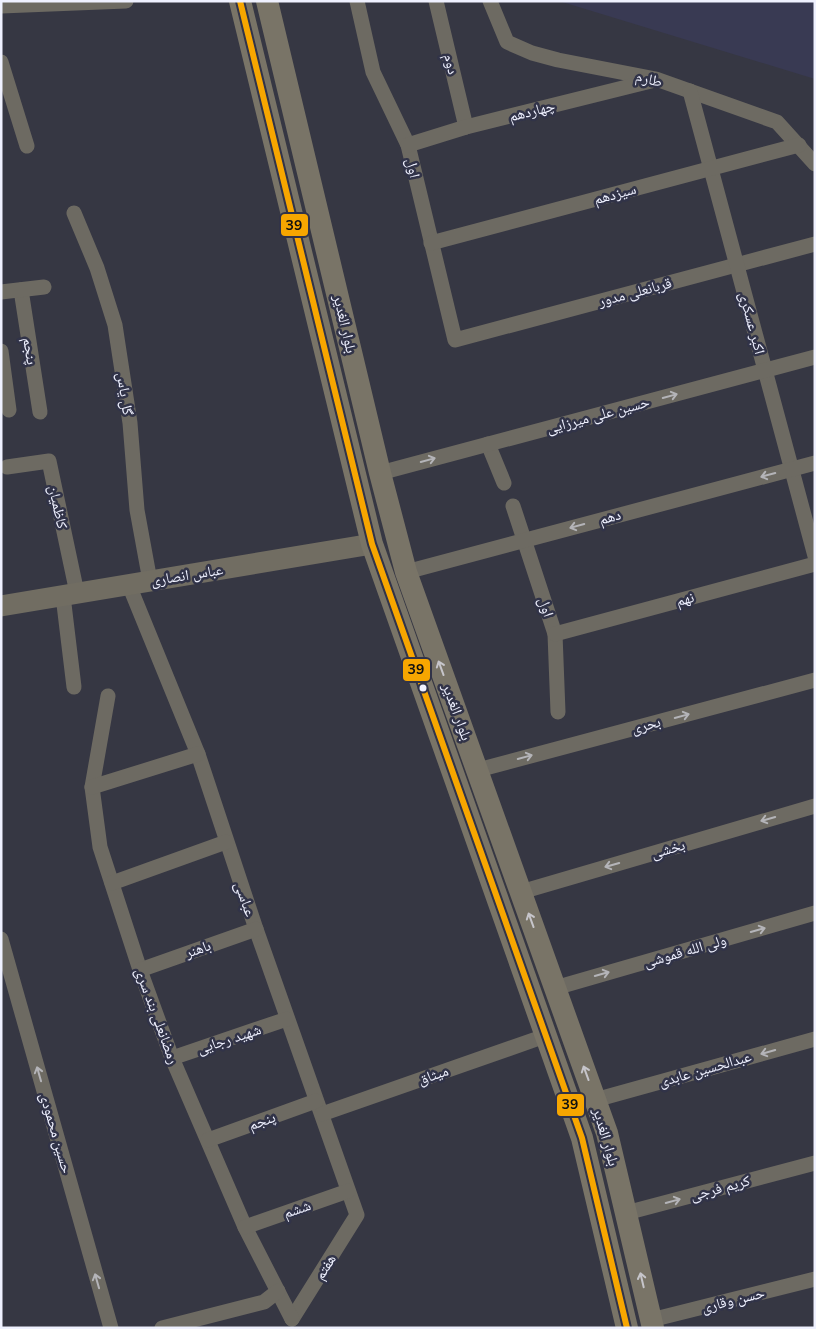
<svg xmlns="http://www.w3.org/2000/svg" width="816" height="1329" font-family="'Nunito Sans','Noto Naskh Arabic',sans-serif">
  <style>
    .built { fill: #393a53 }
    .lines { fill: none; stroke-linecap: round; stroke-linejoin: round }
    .street { stroke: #6d6a62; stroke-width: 15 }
    .secondary { stroke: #716d62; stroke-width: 21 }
    .primary { stroke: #797467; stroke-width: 22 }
    .bus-1-casing { stroke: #313348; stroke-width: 10 }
    .bus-1 { stroke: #f7a600; stroke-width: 6 }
    .oneway { stroke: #b4b4b8 }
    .oneway2 { stroke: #c6c5ca }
    .bus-dot { fill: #eff1ff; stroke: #313348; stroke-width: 2 }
    .labels { text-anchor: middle; stroke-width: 5; stroke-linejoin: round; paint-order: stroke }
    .street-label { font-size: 15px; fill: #eff1ff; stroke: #313348 }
    .line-badge { stroke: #313348; stroke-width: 2 }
    .pale-badge-label { font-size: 14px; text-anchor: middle; font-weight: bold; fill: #111 }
  </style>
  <rect width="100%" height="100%" fill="#363743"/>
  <!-- built -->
  <polygon class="built" points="559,1 815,1 815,79"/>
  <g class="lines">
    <!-- street -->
    <g class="street">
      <polyline points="357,1 373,72 408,145 455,340 815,244"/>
      <polyline points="436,1 466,127"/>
      <polyline points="490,1 507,42 532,53 558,60 656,79 777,122 815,164"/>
      <polyline points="1,6 126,1"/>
      <polyline points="1,62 27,146"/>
      <polyline points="690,91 815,556"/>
      <polyline points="408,145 466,127 651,81"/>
      <polyline points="74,213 97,268 115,325 130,423 137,510 150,581"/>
      <polyline points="431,243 799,145"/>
      <polyline points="21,290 40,412"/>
      <polyline points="1,292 44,287"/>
      <polyline points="1,351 9,410"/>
      <polyline points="488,444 504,483"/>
      <polyline points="7,467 49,461 77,593"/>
      <polyline points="380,473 815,357"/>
      <polyline points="513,506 555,634 558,712"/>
      <polyline points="406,572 815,463"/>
      <polyline points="129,585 198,754 256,929 357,1215 292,1319"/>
      <polyline points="63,596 74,687"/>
      <polyline points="555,634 815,564"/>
      <polyline points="108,696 92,787 100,847 140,970 172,1058 245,1227 292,1319"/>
      <polyline points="478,770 815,680"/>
      <polyline points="92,787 198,754"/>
      <polyline points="112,883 226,842"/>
      <polyline points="521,892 815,806"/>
      <polyline points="1,939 111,1328"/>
      <polyline points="140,970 256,929"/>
      <polyline points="555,988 815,913"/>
      <polyline points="172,1058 287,1019"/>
      <polyline points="595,1100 815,1039"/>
      <polyline points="322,1114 545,1036"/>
      <polyline points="208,1140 316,1101"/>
      <polyline points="626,1213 815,1163"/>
      <polyline points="245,1227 348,1191"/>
      <polyline points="651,1320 815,1279"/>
      <polyline points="162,1328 264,1302 278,1291"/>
    </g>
    <!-- secondary -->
    <polyline class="secondary" points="1,606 372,544"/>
    <!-- primary -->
    <g class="primary">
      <polyline points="240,1 372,544 582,1138 627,1328"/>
      <polyline points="267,1 380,473 406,572 607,1133 653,1328"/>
    </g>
    <!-- bus-1 casing -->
    <g class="bus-1-casing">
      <polyline id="bus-1" points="240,1 372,544 582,1138 627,1328"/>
    </g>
    <!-- bus-1 -->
    <use href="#bus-1" class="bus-1"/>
  </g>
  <!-- one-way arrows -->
  <defs><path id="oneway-shaft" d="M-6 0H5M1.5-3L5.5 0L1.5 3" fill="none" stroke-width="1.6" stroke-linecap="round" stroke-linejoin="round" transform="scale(1.25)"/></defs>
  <g class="oneway">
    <use href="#oneway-shaft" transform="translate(670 396) rotate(-15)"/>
    <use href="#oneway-shaft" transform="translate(428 460) rotate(-15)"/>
    <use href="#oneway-shaft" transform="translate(768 475) rotate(165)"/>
    <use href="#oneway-shaft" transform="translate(577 526) rotate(165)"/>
    <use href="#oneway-shaft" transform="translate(682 716) rotate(-15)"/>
    <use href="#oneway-shaft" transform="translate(525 757) rotate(-15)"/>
    <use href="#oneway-shaft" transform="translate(768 819) rotate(164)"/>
    <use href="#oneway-shaft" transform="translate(612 865) rotate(164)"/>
    <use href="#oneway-shaft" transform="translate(758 930) rotate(-16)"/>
    <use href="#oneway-shaft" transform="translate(602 974) rotate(-16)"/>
    <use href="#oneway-shaft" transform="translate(768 1052) rotate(164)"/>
    <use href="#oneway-shaft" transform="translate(39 1074) rotate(-106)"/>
    <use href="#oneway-shaft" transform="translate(673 1201) rotate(-15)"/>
    <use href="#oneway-shaft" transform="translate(97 1281) rotate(-106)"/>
  </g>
  <g class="oneway2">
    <use href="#oneway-shaft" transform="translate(441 668) rotate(-110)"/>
    <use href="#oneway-shaft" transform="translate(531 920) rotate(-110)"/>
    <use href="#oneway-shaft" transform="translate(586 1073) rotate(-110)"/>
    <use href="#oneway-shaft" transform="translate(642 1280) rotate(-103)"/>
  </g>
  <!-- markers -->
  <circle class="bus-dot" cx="423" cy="688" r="4.5"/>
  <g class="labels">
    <!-- street labels -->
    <g class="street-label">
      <text transform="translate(451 64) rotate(76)" y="5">دوم</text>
      <text transform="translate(649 79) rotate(14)" y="5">طارم</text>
      <text transform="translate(532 111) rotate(-14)" y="5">چهاردهم</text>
      <text transform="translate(413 168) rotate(77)" y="5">اول</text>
      <text transform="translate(615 194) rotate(-15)" y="5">سیزدهم</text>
      <text transform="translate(635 292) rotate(-15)" y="5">قربانعلی مدور</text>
      <text transform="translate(752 323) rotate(75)" y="5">اکبر عسکری</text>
      <text transform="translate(345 324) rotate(77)" y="5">بلوار الغدیر</text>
      <text transform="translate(30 351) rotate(81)" y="5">پنجم</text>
      <text transform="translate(125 394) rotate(82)" y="5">گل یاس</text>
      <text transform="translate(598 415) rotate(-15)" y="5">حسین علی میرزایی</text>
      <text transform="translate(58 507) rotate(78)" y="5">کاظمیان</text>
      <text transform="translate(610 517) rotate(-15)" y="5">دهم</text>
      <text transform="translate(187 575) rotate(-9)" y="5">عباس انصاری</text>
      <text transform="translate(685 599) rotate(-15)" y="5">نهم</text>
      <text transform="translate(546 607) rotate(72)" y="5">اول</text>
      <text transform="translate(457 712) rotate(70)" y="5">بلوار الغدیر</text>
      <text transform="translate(646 725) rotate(-15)" y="5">بحری</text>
      <text transform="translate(668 849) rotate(-16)" y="5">بخشی</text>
      <text transform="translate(245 899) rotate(71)" y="5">عباسی</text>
      <text transform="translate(198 949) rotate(-19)" y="5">باهنر</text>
      <text transform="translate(685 951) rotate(-16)" y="5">ولی الله قموشی</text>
      <text transform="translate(157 1016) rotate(70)" y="5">رمضانعلی بند سری</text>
      <text transform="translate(229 1039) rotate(-18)" y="5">شهید رجایی</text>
      <text transform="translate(705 1069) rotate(-16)" y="5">عبدالحسین عابدی</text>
      <text transform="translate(433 1075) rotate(-19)" y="5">میثاق</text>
      <text transform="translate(262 1121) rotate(-20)" y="5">پنجم</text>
      <text transform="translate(56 1133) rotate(74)" y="5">حسین محمودی</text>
      <text transform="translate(606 1137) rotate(74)" y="5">بلوار الغدیر</text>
      <text transform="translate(720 1188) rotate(-15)" y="5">کریم فرجی</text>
      <text transform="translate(297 1209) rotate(-19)" y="5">ششم</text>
      <text transform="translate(325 1267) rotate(-58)" y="5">هفتم</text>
      <text transform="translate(733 1300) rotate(-14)" y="5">حسن وقاری</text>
    </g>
  </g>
  <g class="line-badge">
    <rect x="280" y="213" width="29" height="24" rx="5" fill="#f7a600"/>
    <rect x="402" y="658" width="29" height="24" rx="5" fill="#f7a600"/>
    <rect x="556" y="1093" width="29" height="24" rx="5" fill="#f7a600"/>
  </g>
  <g class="pale-badge-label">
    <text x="294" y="230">39</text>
    <text x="416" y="674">39</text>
    <text x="570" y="1109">39</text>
  </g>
  <!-- border -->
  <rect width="816" height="1329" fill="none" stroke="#eff1ff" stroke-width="5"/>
</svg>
